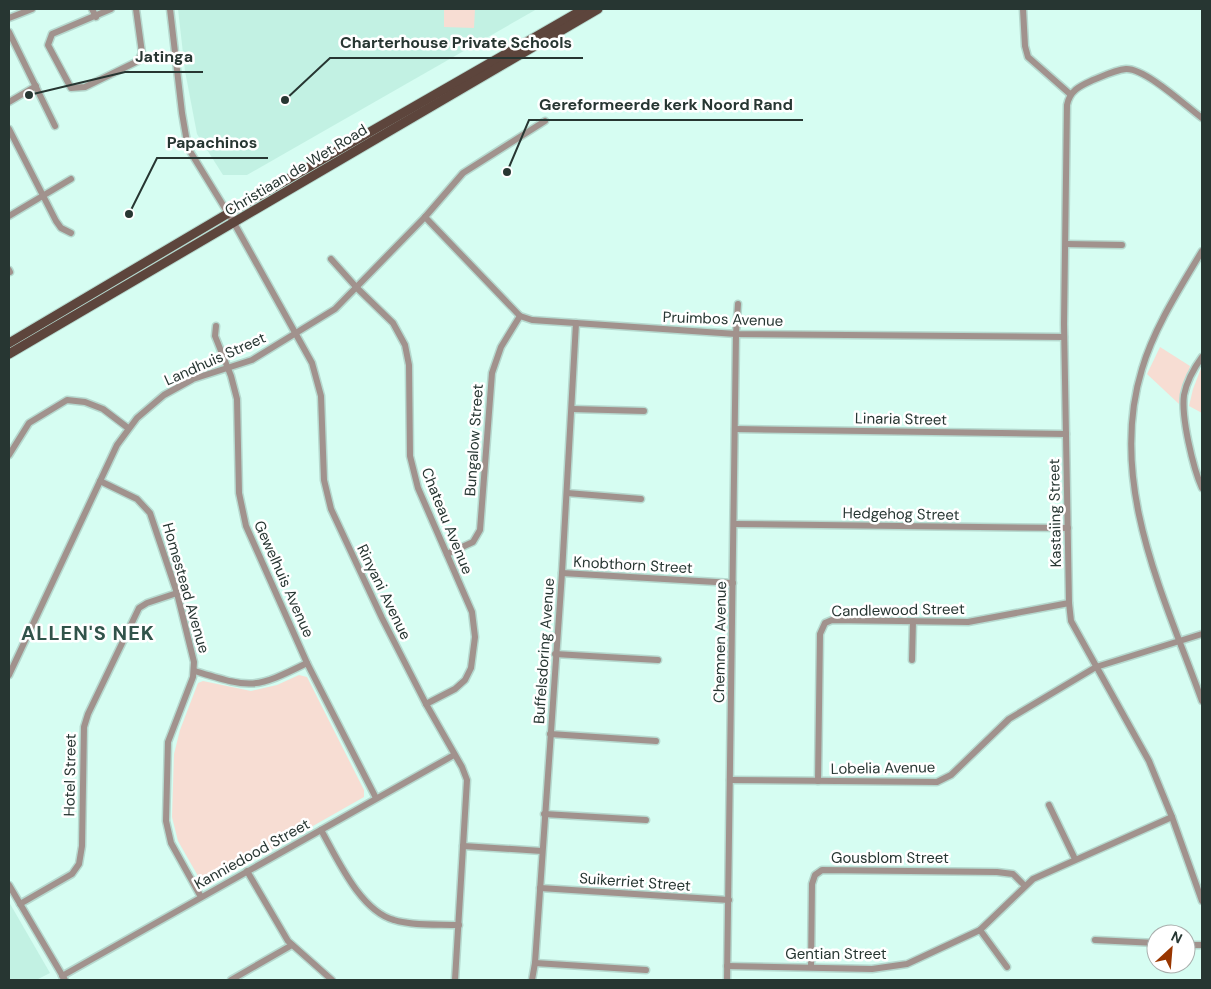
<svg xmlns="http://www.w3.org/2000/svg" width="1211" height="989" font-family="'DM Sans',sans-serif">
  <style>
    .built { fill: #c2f1e3 }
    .green { fill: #f7ddd3 }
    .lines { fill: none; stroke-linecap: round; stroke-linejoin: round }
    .minor-casing { stroke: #b6d9cf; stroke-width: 9 }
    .major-casing { stroke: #b6d9cf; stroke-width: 11 }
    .minor { stroke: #a1928d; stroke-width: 6 }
    .major { stroke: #5d453c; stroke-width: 9 }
    .labels { text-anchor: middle; stroke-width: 5; stroke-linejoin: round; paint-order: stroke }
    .street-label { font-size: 15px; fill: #273632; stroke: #fff }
    .district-label { font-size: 20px; font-weight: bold; letter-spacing: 1px; fill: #31534a; stroke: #fff }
    .leader { fill: none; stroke: #273632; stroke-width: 2 }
    .callout-dot { fill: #273632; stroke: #fff; stroke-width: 2 }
    .callout-label { font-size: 16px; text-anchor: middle; font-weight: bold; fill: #273632; stroke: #fff; stroke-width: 5; stroke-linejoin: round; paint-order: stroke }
  </style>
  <rect width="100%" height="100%" fill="#d6fdf2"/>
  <!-- built -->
  <g class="built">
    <polygon points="178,9 537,9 247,175 223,175 197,134 185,71"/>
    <polygon points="9,902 50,973 36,980 9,980"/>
  </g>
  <!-- green -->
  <g class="green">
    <polygon points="444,9 475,9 474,28 444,27"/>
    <polygon points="1160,347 1190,366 1179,404 1147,374"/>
    <polygon points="1202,366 1202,413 1189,406 1193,389"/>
    <polygon points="299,675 307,677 364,790 364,797 209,885 202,883 178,841 172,817 174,754 180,730 198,683 203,681 251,691 277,685"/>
  </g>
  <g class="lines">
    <!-- minor casing -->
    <g class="minor-casing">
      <g id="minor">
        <polyline points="92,9 96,17"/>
        <polyline points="111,9 52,34 48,45 71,88 85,87 138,61 142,53 136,9"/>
        <polyline points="170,9 182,113 188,148 234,223 312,363 321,396 324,480 331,509 382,618 426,704 462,767 467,780 455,980"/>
        <polyline points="1023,9 1025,46 1028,57 1070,94"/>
        <polyline points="9,18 32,9"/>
        <polyline points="9,32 55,126"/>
        <polyline points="9,102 36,86"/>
        <path d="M 1202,118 C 1186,106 1145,68 1126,69 C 1115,70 1103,76 1093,80 C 1080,86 1070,90 1067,105 L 1064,324 L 1069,603 L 1071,621 L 1149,761 L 1172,817 L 1202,901"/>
        <polyline points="9,129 56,221 61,228 71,233"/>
        <polyline points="9,216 71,179"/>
        <polyline points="425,217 520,316 532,320 736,334 1064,337"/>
        <polyline points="1066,244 1122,245"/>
        <path d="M 1202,251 C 1180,288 1154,328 1142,369 C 1107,483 1164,596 1202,701"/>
        <polyline points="331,259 357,288 393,323 405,345 409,365 410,456 418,488 472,612 475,637 471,668 465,680 455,689 426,704"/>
        <polyline points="9,270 10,272"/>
        <polyline points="216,326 215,336 231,376 237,399 239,493 246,526 307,663 376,798"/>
        <path d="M 1202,357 C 1194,368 1187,380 1184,395 C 1181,417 1193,468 1202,488"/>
        <polyline points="572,409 644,411"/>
        <polyline points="735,429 1066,434"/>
        <polyline points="9,455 29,423 67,400 85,402 103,409 128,428"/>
        <polyline points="100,481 137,499 150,513 177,593 194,662 193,677 168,742 166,821 171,843 201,897"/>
        <polyline points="567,493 641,499"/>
        <polyline points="734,524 1068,528"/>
        <polyline points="447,554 473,542 480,530 492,373 501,347 520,316"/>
        <polyline points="562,573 733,583"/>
        <polyline points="555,654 658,660"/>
        <polyline points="912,660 913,621"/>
        <path d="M 195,671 C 251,688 253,690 307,663"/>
        <polyline points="9,675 117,445 137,418 164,395 193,379 252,360 335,309 425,217 463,173 545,121"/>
        <polyline points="550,734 656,741"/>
        <polyline points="730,780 937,782 951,775 1009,719 1096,667 1202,634"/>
        <polyline points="818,781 820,634 825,623 832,620 968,622 1069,603"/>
        <polyline points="1049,805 1075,859"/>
        <polyline points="544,814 646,820"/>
        <path d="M 321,830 C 337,858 360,911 394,920 C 413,926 438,924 459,925"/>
        <polyline points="463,846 542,851"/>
        <polyline points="247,871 288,941 332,980"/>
        <polyline points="9,885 65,980"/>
        <polyline points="540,888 729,900"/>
        <polyline points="20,904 72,874 79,864 82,846 84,727 88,714 139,608 147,603 177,593"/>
        <polyline points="980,930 1007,967"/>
        <polyline points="1095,940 1156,943"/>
        <polyline points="1186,945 1202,945"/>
        <polyline points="535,963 646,970"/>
        <polyline points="727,966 872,969 907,964 980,930 1033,879 1172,817"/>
        <polyline points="811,967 812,884 815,875 822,870 997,872 1013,874 1024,885"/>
        <polyline points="62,976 454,755"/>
        <polyline points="231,980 292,945"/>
        <polyline points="532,980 535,963 562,573 576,323"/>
        <polyline points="727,980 736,334 738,304"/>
      </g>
    </g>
    <!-- major casing -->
    <g class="major-casing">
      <g id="major">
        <polyline points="9,343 227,214 584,9"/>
        <polyline points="9,354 598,9"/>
      </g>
    </g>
    <!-- minor -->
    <use href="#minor" class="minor"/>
    <!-- major -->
    <use href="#major" class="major"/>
  </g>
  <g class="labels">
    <!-- street labels -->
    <g class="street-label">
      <text transform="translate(296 170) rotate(-31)" y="5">Christiaan de Wet Road</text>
      <text transform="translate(723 319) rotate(2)" y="5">Pruimbos Avenue</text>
      <text transform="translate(215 359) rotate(-24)" y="5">Landhuis Street</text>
      <text transform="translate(901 419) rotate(1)" y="5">Linaria Street</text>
      <text transform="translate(474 440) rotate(-86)" y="5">Bungalow Street</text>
      <text transform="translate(1055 513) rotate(-91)" y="5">Kastaiing Street</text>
      <text transform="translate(901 514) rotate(1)" y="5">Hedgehog Street</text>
      <text transform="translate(447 521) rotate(68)" y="5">Chateau Avenue</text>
      <text transform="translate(633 565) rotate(3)" y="5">Knobthorn Street</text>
      <text transform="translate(284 579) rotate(66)" y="5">Gewelhuis Avenue</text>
      <text transform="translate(186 588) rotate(74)" y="5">Homestead Avenue</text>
      <text transform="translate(384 592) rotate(64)" y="5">Rinyani Avenue</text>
      <text transform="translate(898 610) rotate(-1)" y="5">Candlewood Street</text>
      <text transform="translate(720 642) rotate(-89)" y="5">Chemnen Avenue</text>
      <text transform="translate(544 651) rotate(-86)" y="5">Buffelsdoring Avenue</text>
      <text transform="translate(883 768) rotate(-1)" y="5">Lobelia Avenue</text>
      <text transform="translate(70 775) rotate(-89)" y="5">Hotel Street</text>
      <text transform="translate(252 854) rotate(-29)" y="5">Kanniedood Street</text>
      <text x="890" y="863">Gousblom Street</text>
      <text transform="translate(635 882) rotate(4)" y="5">Suikerriet Street</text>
      <text x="836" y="959">Gentian Street</text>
    </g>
    <!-- district labels -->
    <g class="district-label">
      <text x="88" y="640">ALLEN'S NEK</text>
    </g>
  </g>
  <!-- callouts -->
  <path class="leader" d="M285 100L330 58H583M29 95L125 72H203M507 172L529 120H803M129 214L157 158H268"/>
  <g class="callout-dot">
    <circle cx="285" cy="100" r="5"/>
    <circle cx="29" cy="95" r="5"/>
    <circle cx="507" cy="172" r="5"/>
    <circle cx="129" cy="214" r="5"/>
  </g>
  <g class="callout-label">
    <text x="456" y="48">Charterhouse Private Schools</text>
    <text x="164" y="62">Jatinga</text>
    <text x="666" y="110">Gereformeerde kerk Noord Rand</text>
    <text x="212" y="148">Papachinos</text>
  </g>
  <!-- border -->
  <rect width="1211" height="989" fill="none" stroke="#273632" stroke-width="20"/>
  <!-- north arrow -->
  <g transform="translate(1171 949) rotate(26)"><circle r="24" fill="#ffffff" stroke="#a9afad"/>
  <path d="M0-4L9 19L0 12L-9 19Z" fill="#993600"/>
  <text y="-8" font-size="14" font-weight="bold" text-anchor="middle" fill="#273632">N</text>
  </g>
</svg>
